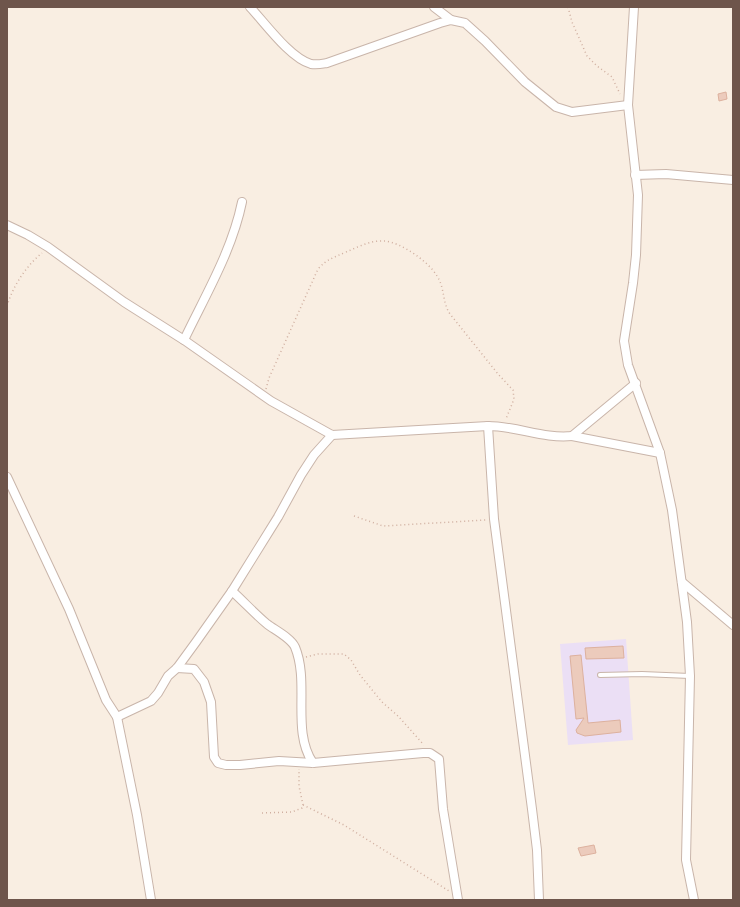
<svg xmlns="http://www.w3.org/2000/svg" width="740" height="907" font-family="'Sofia Sans Condensed',sans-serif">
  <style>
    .education { fill: #ebdff5 }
    .building { fill: #eccbbc; stroke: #ddb19e }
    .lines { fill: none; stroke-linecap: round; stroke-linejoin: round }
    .lane-casing { stroke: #c9b5aa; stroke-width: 6 }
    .street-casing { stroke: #c9b5aa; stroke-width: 10 }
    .path { stroke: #d0afa0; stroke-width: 1.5; stroke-dasharray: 1 3; stroke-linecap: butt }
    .lane { stroke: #fff; stroke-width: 4 }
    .street { stroke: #fff; stroke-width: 8 }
  </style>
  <rect width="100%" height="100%" fill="#f9eee2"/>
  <!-- education -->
  <polygon class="education" points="626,639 633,740 568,745 560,644"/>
  <!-- building -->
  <g class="building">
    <polygon points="726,92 727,99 719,101 718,94"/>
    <polygon points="623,646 624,658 586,659 585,648"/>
    <polygon points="581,655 588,723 620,720 621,732 585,736 577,733 576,730 584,718 576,719 570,656"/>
    <polygon points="594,845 596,853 581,856 578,848"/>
  </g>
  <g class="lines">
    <!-- lane casing -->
    <g class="lane-casing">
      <polyline id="lane" points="600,675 642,674 690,676"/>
    </g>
    <!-- street casing -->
    <g class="street-casing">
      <g id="street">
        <path d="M 250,7 C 265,23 290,58 311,64 C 317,65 321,64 327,63 L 440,23 L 451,20 L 465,23 L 485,41 L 525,82 L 556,107 L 572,112 L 628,105"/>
        <polyline points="434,7 451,20"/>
        <polyline points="634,7 628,105 638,195 636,255 633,283 624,341 628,365 660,453 672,510 687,622 690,676 686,860 694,900"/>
        <polyline points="635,175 666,174 733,180"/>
        <path d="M 7,225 L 28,235 L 48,247 L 124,302 L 184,340 L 271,401 L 332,435 L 488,426 C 517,426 544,439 572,436 L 636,383"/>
        <path d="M 184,340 C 205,296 232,251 242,202"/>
        <polyline points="488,426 494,519 532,809 537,850 539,900"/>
        <polyline points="572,436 660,453"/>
        <polyline points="7,477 69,609 106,700 117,717 137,815 151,900"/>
        <polyline points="682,582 733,625"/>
        <path d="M 232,591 C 244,602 255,614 267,624 C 275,630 291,638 295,647 C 310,683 291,731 313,763"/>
        <polyline points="177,668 194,669 204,682 211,702 214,757 218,763 226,765 240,765 279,761 313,763 423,753 430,753 439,759 443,809 458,900"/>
        <polyline points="117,717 151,701 158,693 168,676 177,668 196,642 232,591 278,517 301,475 314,455 332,435"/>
      </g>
    </g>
    <!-- path -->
    <g class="path">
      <polyline points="568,7 572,22 587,56 597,66 612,77 620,94"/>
      <path d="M 7,306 C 13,286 26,266 42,253"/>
      <path d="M 266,389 L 269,378 L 318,269 C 327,259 333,258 346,252 C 358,247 371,240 384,241 C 401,242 429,262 437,276 C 445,288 442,302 450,314 L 498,374 L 513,390 L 514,399 L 506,419"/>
      <polyline points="354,516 383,526 486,520"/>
      <polyline points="306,657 318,654 344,654 351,660 360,675 382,702 398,716 424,745"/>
      <polyline points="303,805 344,825 449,891"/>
      <polyline points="262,813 292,812 302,808 303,805 299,786 299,769"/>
    </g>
    <!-- lane -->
    <use href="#lane" class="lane"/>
    <!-- street -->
    <use href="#street" class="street"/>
  </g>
  <!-- border -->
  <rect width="740" height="907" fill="none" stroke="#6e554b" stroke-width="16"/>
</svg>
